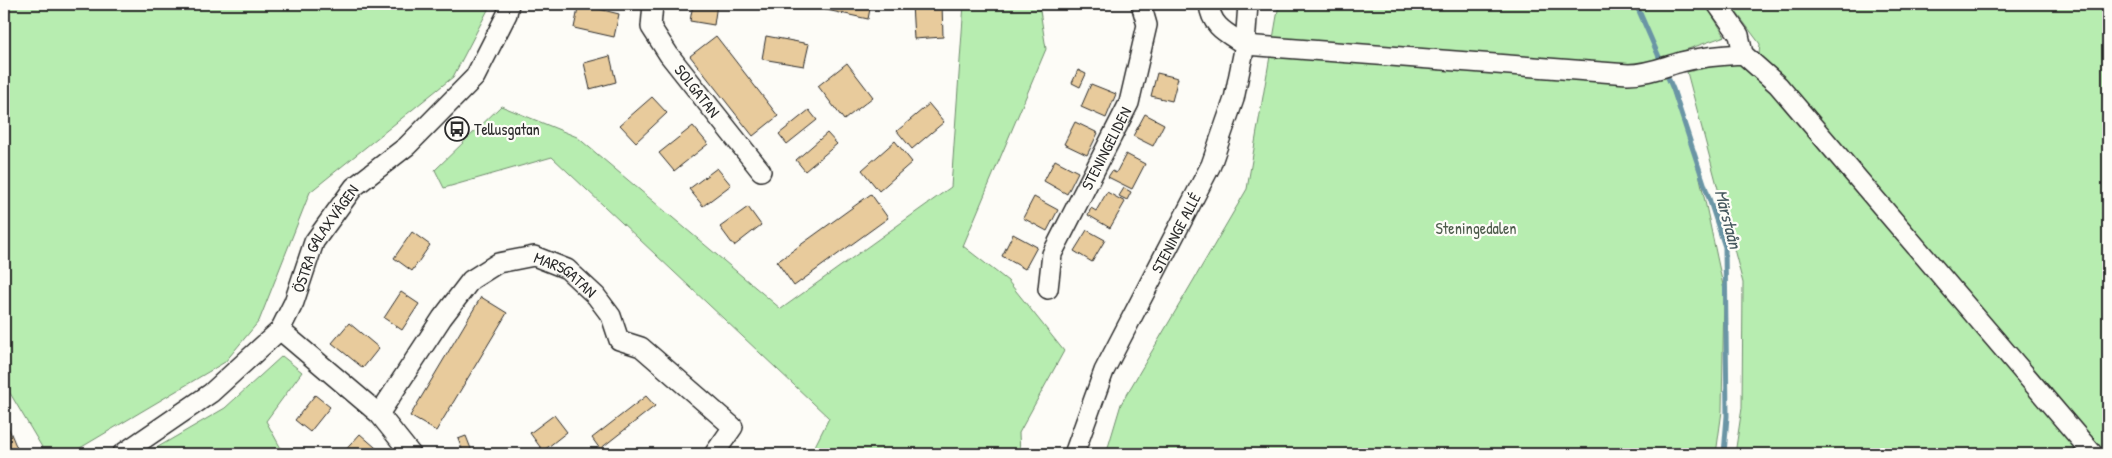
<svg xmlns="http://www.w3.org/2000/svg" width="2112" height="458" font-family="'Patrick Hand',sans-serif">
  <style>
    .green { fill: #b7edb0; stroke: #718c6e }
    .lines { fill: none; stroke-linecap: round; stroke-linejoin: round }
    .stream { stroke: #6a95a5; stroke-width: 5 }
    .building { fill: #e8cb9c; stroke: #2b2b2b }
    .minor-casing { stroke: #2b2b2b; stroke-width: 22 }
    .minor { stroke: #fdfcf7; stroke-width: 19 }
    .labels { text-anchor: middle; stroke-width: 4.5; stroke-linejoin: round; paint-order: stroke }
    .street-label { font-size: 16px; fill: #2b2b2b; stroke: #fdfcf7 }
    .poi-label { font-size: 16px; fill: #2b2b2b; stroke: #fdfcf7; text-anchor: start }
    .park-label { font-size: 16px; fill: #4e5c4c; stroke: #fdfcf7 }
    .water-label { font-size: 18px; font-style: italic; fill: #45575e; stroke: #fdfcf7 }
  </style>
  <rect width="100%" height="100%" fill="#fdfcf7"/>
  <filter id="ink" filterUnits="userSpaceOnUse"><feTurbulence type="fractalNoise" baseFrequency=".02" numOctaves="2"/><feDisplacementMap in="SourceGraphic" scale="10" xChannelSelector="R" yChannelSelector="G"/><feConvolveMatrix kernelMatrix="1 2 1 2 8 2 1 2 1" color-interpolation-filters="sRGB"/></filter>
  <g filter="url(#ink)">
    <!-- green -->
    <g class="green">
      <polygon points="4,4 491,4 453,77 310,192 259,321 225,362 70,454 46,454 4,383"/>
      <polygon points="964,4 1039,4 1046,49 963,246 1008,281 1064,351 1019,433 1020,454 811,454 829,418 552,157 444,188 435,170 501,106 577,137 781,309 951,187"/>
      <polygon points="1279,4 1705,4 1725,36 1643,65 1666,74 1696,159 1724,290 1722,411 1716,454 1106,454 1121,404 1247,189"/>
      <polygon points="1730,4 2108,4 2108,454 1735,454 1742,408 1743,283 1687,72 1738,61 1757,73 1760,44"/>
      <polygon points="282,356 302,372 266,421 284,454 146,454 225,408"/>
    </g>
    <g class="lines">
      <!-- stream -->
      <polyline class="stream" points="1636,4 1673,89 1725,247 1727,416 1724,454"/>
    </g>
    <!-- building -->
    <g class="building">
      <polygon points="579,4 619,14 614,37 574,28"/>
      <polygon points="693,4 717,4 714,25 690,21"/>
      <polygon points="799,4 871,4 868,19"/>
      <polygon points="912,4 942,4 943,37 914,39"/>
      <polygon points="716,36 778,116 753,136 690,56"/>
      <polygon points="766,36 809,44 804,66 762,59"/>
      <polygon points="610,56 616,82 590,89 584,63"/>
      <polygon points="847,63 873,97 844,120 818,86"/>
      <polygon points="1078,70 1086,74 1080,87 1072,83"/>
      <polygon points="1157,73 1178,78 1172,101 1151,96"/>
      <polygon points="1091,84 1116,94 1106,118 1081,107"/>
      <polygon points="652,97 667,113 636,142 620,125"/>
      <polygon points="929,104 944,122 912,149 897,131"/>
      <polygon points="809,110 817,120 787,144 779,134"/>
      <polygon points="1145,114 1164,124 1153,146 1133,136"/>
      <polygon points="1075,122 1098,133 1087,155 1064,144"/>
      <polygon points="693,126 708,144 674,171 659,153"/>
      <polygon points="827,133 837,144 805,171 796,160"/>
      <polygon points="895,141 912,162 879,191 862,170"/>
      <polygon points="1126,154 1145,164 1132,189 1108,177 1112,171 1116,173"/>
      <polygon points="1055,160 1078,172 1067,194 1044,181"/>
      <polygon points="717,168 731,185 703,206 689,189"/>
      <polygon points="1124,188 1131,192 1127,200 1119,196"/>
      <polygon points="1107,192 1125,202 1110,228 1088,215 1091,208 1096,211"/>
      <polygon points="871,194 888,218 794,286 777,262"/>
      <polygon points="1034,197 1058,210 1047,231 1023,218"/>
      <polygon points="748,207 761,225 734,246 720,227"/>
      <polygon points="1087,230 1105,240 1092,262 1074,251"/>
      <polygon points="412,232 430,245 412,271 394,258"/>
      <polygon points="1013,234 1037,247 1025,269 1002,256"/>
      <polygon points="401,292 419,304 402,330 384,318"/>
      <polygon points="481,297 507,313 436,431 410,416"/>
      <polygon points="349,323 379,348 363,368 332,343"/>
      <polygon points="315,395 330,407 310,432 295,420"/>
      <polygon points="646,396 655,406 600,449 592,438"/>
      <polygon points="554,415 567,432 543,451 530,433"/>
      <polygon points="4,417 19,453 17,454 4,454"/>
      <polygon points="360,434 383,454 342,454"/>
      <polygon points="466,436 473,454 464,454 458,439"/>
    </g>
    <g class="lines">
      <!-- minor casing -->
      <g class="minor-casing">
        <g id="minor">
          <path id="s1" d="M 653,4 L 651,27 L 669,55 L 761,171"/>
          <path d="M 1209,4 C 1211,27 1227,33 1245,45 L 1628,74 C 1647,74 1663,67 1681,62 C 1701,57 1723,55 1743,54 L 1778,85 L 2093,454"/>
          <polyline points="1717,4 1739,35 1743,54"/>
          <path id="s2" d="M 1048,289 L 1052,254 L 1129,103 L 1147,25 L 1141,4"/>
          <polyline points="280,330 379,414 411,454"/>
          <path id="s3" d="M 379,414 L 442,318 L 471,280 L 498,263 L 534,256 L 567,269 L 596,296 L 611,316 L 619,340 L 641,347 L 733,427 L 714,454"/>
          <path id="s4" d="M 122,454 L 211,393 L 280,330 L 294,302 L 314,242 L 354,187 L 407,146 L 475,77 L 507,14 L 509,4"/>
          <path id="s5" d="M 1074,454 L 1104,371 L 1211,165 L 1234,99 L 1245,45 L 1248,4"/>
        </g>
      </g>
      <!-- minor -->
      <use href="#minor" class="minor"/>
    </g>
  </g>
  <!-- icons -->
  <defs>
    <g id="bus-ring" transform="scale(1.25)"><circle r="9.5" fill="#fdfcf7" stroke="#2b2b2b" stroke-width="1.5"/><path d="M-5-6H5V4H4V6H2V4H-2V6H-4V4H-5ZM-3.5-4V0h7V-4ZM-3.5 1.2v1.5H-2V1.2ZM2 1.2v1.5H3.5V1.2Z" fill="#2b2b2b"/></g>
  </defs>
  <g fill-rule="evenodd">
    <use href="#bus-ring" x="457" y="129"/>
  </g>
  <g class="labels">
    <!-- street labels -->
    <g class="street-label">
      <text dy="6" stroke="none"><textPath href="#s1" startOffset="102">SOLGATAN</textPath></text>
      <text dy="6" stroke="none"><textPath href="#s2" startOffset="154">STENINGELIDEN</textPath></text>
      <text dy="6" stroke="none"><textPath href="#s5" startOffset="244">STENINGE ALLÉ</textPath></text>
      <text dy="6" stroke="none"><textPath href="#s4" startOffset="304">ÖSTRA GALAXVÄGEN</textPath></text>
      <text dy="6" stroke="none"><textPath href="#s3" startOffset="268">MARSGATAN</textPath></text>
    </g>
    <!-- poi labels -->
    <g class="poi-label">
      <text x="474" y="135">Tellusgatan</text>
    </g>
    <!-- park labels -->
    <g class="park-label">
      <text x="1476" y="234">Steningedalen</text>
    </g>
    <!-- water labels -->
    <g class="water-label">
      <text transform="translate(1728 219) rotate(75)" y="6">Märstaån</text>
    </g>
  </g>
  <!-- margin -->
  <rect width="2112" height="458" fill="none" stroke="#fdfcf7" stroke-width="20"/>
  <rect x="10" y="10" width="2092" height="438" fill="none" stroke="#2b2b2b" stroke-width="2" filter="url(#ink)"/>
</svg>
